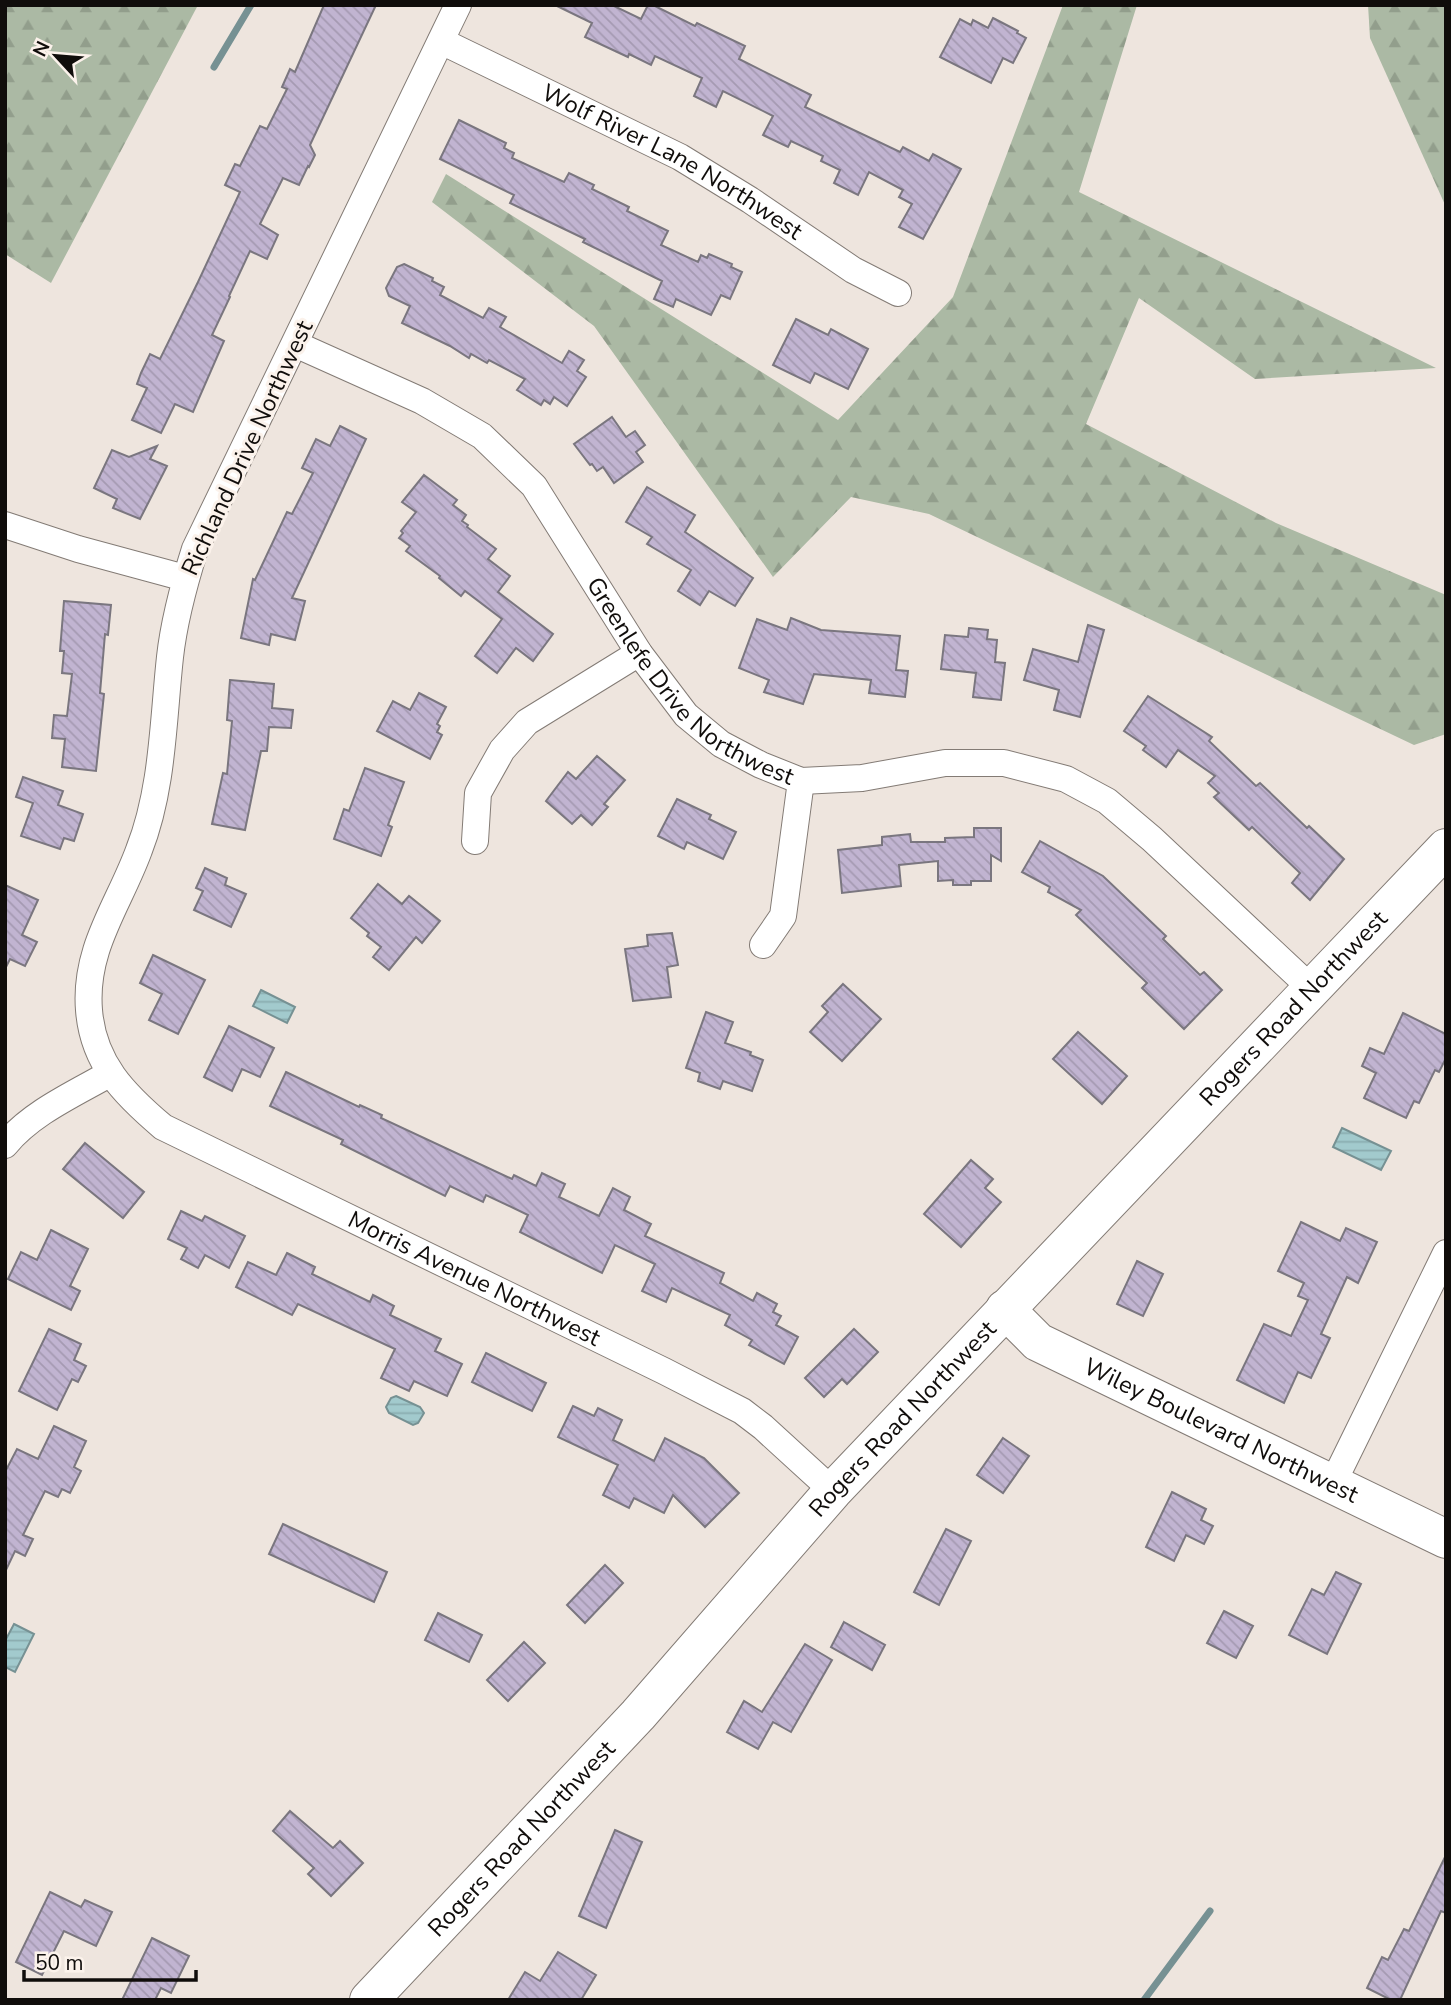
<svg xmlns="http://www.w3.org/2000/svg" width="1451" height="2005" font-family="'Nunito Sans',sans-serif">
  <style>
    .forest { fill: url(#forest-firs) }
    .water { fill: url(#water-rules); stroke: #769193; stroke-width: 2 }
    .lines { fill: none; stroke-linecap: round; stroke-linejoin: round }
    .stream { stroke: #769193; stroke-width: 7 }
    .building { fill: url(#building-back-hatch); stroke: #7a767f; stroke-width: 2 }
    .street-casing { stroke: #837b75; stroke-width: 28 }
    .secondary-casing { stroke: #837b75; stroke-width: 40 }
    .street { stroke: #fff; stroke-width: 26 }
    .secondary { stroke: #fff; stroke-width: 38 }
    .labels { text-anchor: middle; stroke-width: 6; stroke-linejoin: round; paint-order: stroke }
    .street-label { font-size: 24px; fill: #100d0b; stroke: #fbf2eb }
  </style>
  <defs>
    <pattern id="forest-firs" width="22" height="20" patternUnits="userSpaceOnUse" patternTransform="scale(1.75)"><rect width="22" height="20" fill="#abb9a4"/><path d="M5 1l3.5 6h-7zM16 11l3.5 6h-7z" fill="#929e8c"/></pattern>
    <pattern id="water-rules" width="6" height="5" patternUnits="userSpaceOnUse" patternTransform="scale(1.75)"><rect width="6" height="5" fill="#a2cacd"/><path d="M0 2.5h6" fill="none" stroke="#8aacaf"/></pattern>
    <pattern id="building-back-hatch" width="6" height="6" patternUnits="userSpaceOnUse" patternTransform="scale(1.75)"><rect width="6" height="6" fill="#c1b4d1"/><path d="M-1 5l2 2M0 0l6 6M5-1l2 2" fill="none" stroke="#a59ab2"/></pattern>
  </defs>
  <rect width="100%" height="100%" fill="#eee5de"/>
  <!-- forest -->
  <g class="forest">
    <polygon points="5,5 198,5 51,283 5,254"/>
    <polygon points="1063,5 1137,5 1079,192 1436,368 1255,379 1139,298 1086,424 1276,523 1446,595 1446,734 1414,745 929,514 851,497 773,577 594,326 432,202 446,174 838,420 953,297"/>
    <polygon points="1368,5 1446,5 1446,207 1370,38"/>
  </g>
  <!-- water -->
  <g class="water">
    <polygon points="261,990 295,1007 287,1023 253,1006"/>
    <polygon points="1342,1128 1391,1151 1381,1170 1333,1147"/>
    <polygon points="396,1396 420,1407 424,1413 418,1423 413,1425 389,1413 386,1407 391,1398"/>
    <polygon points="14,1624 34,1634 15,1672 5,1667 5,1641"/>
  </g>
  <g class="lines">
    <!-- stream -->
    <g class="stream">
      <polyline points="214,67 251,5"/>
      <polyline points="1144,2000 1210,1911"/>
    </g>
  </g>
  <!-- building -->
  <g class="building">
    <polygon points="324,5 376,5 310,145 315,155 309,167 308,166 299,185 283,178 260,224 278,235 267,259 250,251 229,296 230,297 212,335 224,341 193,412 175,404 161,433 132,420 147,388 137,384 141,373 150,354 160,359 198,282 240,192 225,185 235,164 240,166 260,126 267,129 287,89 282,87 290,69 295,72"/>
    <polygon points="555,5 612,5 641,19 648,5 653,5 695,26 697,23 745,46 739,59 811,95 805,107 900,152 903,147 929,161 933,154 961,169 923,239 899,227 912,204 899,197 903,190 869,172 858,195 834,183 840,170 821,161 823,156 791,141 788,147 763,135 773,116 723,91 716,107 694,96 702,78 655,56 651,65 629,54 628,57 585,37 592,23"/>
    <polygon points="993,18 1018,31 1017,33 1026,38 1013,63 1003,58 991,83 940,57 960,19 971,25 973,20 988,28"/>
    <polygon points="459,120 506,143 504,148 514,153 512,158 564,182 569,173 594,185 592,189 629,207 627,211 668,231 661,245 698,262 701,255 707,258 709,254 732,264 731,267 742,272 730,299 721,295 711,315 676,299 673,307 654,299 662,281 583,242 585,239 510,203 514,195 440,159"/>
    <polygon points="404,264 433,278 432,281 444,287 440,295 483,318 489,308 506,317 500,327 562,363 569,351 584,360 577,371 586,377 567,406 554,397 550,404 544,400 541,405 517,390 525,379 489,360 487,363 471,354 469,358 450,346 402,323 410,306 389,296 386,288 397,267"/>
    <polygon points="796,319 828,335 831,329 868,349 848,389 815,373 810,383 773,365"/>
    <polygon points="612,417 626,437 635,431 645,445 636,452 643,462 614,483 603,467 597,471 592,464 590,465 574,444"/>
    <polygon points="340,426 366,439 292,598 305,601 295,640 271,634 269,645 241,638 253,579 255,580 287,512 292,514 313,473 302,468 316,439 330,446"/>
    <polygon points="157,446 150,459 167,466 140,519 113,508 117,499 94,488 112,450 129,457"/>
    <polygon points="424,475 457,500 453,505 466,515 462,521 468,525 467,527 496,549 488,559 510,576 498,592 553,634 533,661 516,648 497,673 475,656 502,619 465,591 461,596 439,578 440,576 406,551 410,546 399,538 403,533 401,531 416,512 402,502"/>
    <polygon points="647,487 695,515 685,532 753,578 735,606 709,591 700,605 678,591 691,570 647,544 652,537 626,522"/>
    <polygon points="64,601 111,605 108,635 105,634 100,693 104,694 96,771 62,767 65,739 52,738 54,715 67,716 72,674 62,673 64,651 60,651"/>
    <polygon points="791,618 821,630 900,636 896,670 908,671 905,697 869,693 871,680 814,674 803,704 764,692 769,680 739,668 757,619 787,630"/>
    <polygon points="1088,625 1104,630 1080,717 1054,710 1059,690 1024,680 1033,649 1078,662"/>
    <polygon points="969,628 988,630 987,639 997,640 995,662 1005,663 1001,700 973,697 976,673 941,669 945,635 968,637"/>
    <polygon points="230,680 274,684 272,708 293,710 291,728 269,727 267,751 261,751 245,830 212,824 223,773 227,774 232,721 227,720"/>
    <polygon points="419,693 446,707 437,724 440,726 437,732 442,735 430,759 377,731 393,701 410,710"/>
    <polygon points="1148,696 1212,737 1209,741 1256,786 1260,783 1307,828 1309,826 1344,859 1310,900 1292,883 1300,873 1252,827 1249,830 1214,797 1219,793 1208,783 1215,776 1178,750 1166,767 1143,750 1146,746 1124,731"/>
    <polygon points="597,756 625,780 604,804 608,807 592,825 581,815 572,824 546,801 568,772 576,779"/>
    <polygon points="365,768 404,782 388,825 392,827 381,856 334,839 344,809 349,811"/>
    <polygon points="23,777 63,791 58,805 83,814 74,841 64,838 60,849 21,836 33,803 16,797"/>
    <polygon points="677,799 711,815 709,819 736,832 723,859 687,842 684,849 658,836"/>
    <polygon points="974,828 1001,828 1001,861 991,855 991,881 971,881 971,885 953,885 953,880 938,881 938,861 899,865 901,886 842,893 838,850 882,845 882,837 910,834 911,842 945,842 945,838 974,837"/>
    <polygon points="1040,841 1103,876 1166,936 1163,939 1200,975 1204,972 1222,990 1184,1029 1142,988 1147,983 1076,915 1081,910 1048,892 1050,887 1022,872"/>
    <polygon points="205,868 227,878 225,885 246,894 231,927 194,910 203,891 196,888"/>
    <polygon points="378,884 402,904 409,896 440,921 422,943 416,937 389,970 373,957 381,947 367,936 369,933 351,918"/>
    <polygon points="5,885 38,900 22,935 37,942 25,966 10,959 5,969"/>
    <polygon points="672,933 678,965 667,967 671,997 633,1001 625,949 648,946 647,935"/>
    <polygon points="153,955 205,980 178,1034 149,1020 162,994 140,983"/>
    <polygon points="843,984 881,1019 842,1061 810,1032 828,1012 822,1006"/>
    <polygon points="706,1012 733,1022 725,1043 751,1052 750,1055 763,1060 752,1091 723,1081 720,1089 698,1081 700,1073 686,1068"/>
    <polygon points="1403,1013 1446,1034 1446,1058 1439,1072 1435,1070 1419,1103 1414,1101 1406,1118 1364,1098 1376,1073 1362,1066 1370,1048 1384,1054"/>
    <polygon points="229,1026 274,1048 260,1077 242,1069 232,1091 204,1077"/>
    <polygon points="1078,1032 1127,1076 1102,1104 1053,1059"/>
    <polygon points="286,1072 359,1107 360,1105 382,1115 381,1118 512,1179 514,1175 536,1186 542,1173 565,1184 559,1197 599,1216 613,1188 630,1197 624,1210 651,1224 645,1236 724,1273 720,1283 753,1301 757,1293 777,1304 773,1312 781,1316 776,1325 798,1337 784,1364 749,1345 752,1340 725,1325 730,1315 672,1288 666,1302 642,1291 655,1264 615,1245 602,1273 520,1232 528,1215 486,1195 483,1202 450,1186 445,1196 341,1144 343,1140 270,1106"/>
    <polygon points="85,1143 144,1192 123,1218 63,1169"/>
    <polygon points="971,1160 993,1179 985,1188 1001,1202 961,1247 924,1214"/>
    <polygon points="181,1211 202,1221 205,1216 245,1236 229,1268 205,1255 198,1268 181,1259 187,1248 168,1239"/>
    <polygon points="1301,1222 1340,1241 1346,1228 1377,1242 1358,1283 1347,1277 1321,1334 1330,1338 1311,1378 1298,1372 1284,1403 1237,1380 1264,1324 1291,1336 1308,1300 1298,1296 1304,1283 1278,1271"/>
    <polygon points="51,1230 88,1249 70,1286 80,1291 71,1310 8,1279 21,1252 37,1260"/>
    <polygon points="287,1253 315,1267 312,1274 370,1302 373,1295 394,1306 390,1315 441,1339 435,1351 462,1364 447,1396 414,1381 409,1391 381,1378 395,1349 298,1304 292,1315 236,1287 248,1262 276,1275"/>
    <polygon points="1137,1261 1163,1274 1143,1316 1117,1304"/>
    <polygon points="49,1329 81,1344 74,1360 86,1366 78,1382 72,1379 57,1410 19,1391"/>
    <polygon points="854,1329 878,1352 847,1384 842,1379 824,1397 805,1378"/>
    <polygon points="486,1353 546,1383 532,1411 472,1382"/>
    <polygon points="573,1406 594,1416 598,1408 622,1420 613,1440 654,1461 665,1438 704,1458 739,1493 705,1527 673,1495 664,1513 634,1498 629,1508 603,1495 618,1465 558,1437"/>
    <polygon points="54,1426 86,1441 74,1467 81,1471 70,1493 62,1489 58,1497 45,1491 23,1535 33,1539 25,1556 15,1551 5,1572 5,1472 17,1449 38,1459"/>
    <polygon points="1003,1438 1029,1456 1003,1493 977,1475"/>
    <polygon points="1172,1492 1206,1509 1201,1520 1213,1526 1204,1544 1186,1535 1174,1561 1146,1547"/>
    <polygon points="283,1524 387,1572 374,1602 269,1554"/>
    <polygon points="946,1529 971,1541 939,1605 914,1592"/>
    <polygon points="605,1565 623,1583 585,1623 567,1605"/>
    <polygon points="1336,1572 1361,1584 1327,1654 1289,1635 1312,1589 1324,1595"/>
    <polygon points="1224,1611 1253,1626 1236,1658 1207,1643"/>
    <polygon points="438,1613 482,1635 469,1662 425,1640"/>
    <polygon points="844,1622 885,1645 872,1670 831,1647"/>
    <polygon points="524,1642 545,1663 508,1701 487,1680"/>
    <polygon points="805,1644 832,1660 791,1732 773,1722 758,1749 727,1732 744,1701 762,1712"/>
    <polygon points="290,1811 333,1848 340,1841 363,1863 331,1896 308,1874 314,1868 273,1831"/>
    <polygon points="615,1830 642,1842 606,1928 579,1916"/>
    <polygon points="1446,1855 1446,1913 1441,1911 1400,2000 1391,2000 1367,1988 1382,1957 1388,1960 1404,1929 1409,1931"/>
    <polygon points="50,1892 81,1907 85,1900 112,1912 96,1946 64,1931 42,1975 16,1962"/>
    <polygon points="152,1938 189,1956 171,1993 161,1988 155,2000 122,2000"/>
    <polygon points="558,1952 596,1975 581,2000 508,2000 525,1972 540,1981"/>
  </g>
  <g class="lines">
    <!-- street casing -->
    <g class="street-casing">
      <g id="street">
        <path id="s1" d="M 458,5 L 195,549 C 184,584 174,621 170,657 C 163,721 163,789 139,850 C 119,905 84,948 89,1010 C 93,1063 124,1094 163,1127 L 664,1371 L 742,1411 L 763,1427 L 833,1491"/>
        <path id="s2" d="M 441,41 L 680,157 L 750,200 L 853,270 L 898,293"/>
        <path id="s3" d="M 295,344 L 422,401 L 482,436 L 534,486 L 639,653 L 686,715 L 721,744 L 761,765 L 801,781 L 862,778 L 945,763 L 1004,763 L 1066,779 L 1107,801 L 1152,839 L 1311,988"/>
        <polyline points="5,525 78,549 185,578"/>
        <polyline points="475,841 478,793 502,750 527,722 639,653"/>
        <polyline points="763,945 783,916 801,781"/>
        <path d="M 5,1145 C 31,1113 74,1094 109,1074"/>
        <polyline points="1332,1485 1446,1253"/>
      </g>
    </g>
    <!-- secondary casing -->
    <g class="secondary-casing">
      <g id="secondary">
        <path id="s4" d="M 1005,1309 L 1038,1342 L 1446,1539"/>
        <path id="s5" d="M 369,2000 L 638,1715 L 833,1491 L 1446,848"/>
      </g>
    </g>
    <!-- street -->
    <use href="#street" class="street"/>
    <!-- secondary -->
    <use href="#secondary" class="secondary"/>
  </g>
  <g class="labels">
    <!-- street labels -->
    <g class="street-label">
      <text dy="8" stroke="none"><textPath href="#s2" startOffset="261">Wolf River Lane Northwest</textPath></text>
      <text transform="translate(247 448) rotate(-65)" y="8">Richland Drive Northwest</text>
      <text dy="8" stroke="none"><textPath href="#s3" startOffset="536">Greenlefe Drive Northwest</textPath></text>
      <text dy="8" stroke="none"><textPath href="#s5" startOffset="1356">Rogers Road Northwest</textPath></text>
      <text dy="8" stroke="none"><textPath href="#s1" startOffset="1570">Morris Avenue Northwest</textPath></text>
      <text dy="8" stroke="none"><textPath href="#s5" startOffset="789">Rogers Road Northwest</textPath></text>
      <text dy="8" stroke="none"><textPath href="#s4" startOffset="250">Wiley Boulevard Northwest</textPath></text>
      <text dy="8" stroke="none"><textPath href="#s5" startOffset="222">Rogers Road Northwest</textPath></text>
    </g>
  </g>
  <!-- border -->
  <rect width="1451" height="2005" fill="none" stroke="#100d0b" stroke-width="14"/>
  <!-- north arrow -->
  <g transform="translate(56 56) rotate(296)" stroke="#fbf2eb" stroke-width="5" paint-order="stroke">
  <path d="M0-5L12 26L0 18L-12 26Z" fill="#100d0b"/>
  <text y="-10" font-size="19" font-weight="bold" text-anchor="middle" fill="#100d0b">N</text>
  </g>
  <!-- scale -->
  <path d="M24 1970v10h172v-10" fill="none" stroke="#100d0b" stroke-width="3.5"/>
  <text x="35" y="1970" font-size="21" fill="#100d0b" stroke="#fbf2eb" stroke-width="5" paint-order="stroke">50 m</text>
</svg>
